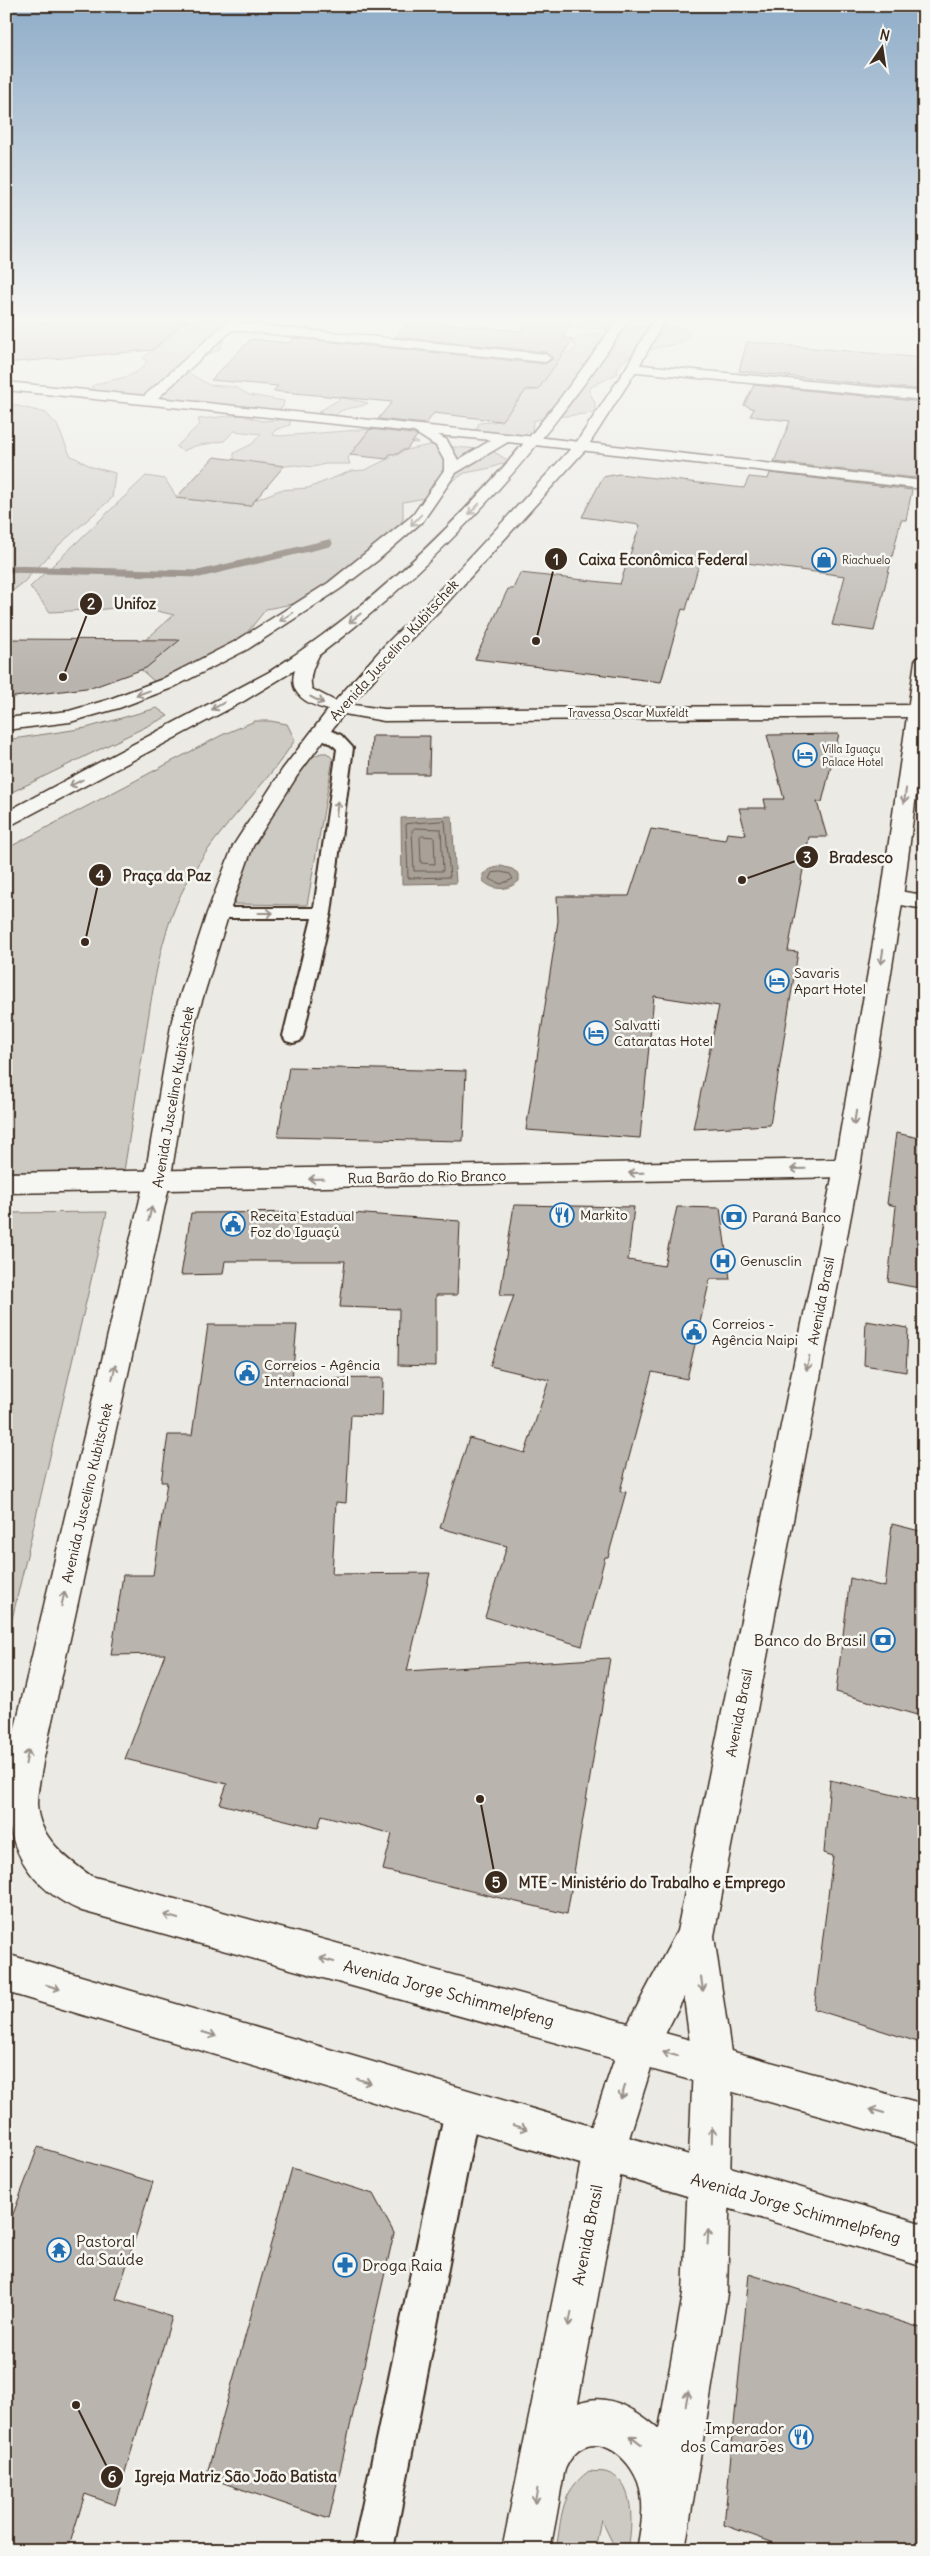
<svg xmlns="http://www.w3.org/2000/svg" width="930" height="2556" font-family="Delius,sans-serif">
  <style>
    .green { fill: #cdcac4; stroke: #847a71 }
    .water { fill: #a8a198; stroke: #7c7167 }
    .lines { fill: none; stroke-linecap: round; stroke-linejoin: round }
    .shore { stroke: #675a4f; stroke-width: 1 }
    .stream { stroke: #7c7167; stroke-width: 7 }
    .building { fill: #bab4ae; stroke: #3b2a1e }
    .lane-casing { stroke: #3b2a1e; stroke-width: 4 }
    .street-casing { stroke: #3b2a1e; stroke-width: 3 }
    .secondary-casing { stroke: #3b2a1e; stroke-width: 3 }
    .primary-casing { stroke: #3b2a1e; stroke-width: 3 }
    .lane { fill: #f6f6f2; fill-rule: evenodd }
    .street { fill: #f6f6f2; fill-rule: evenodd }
    .secondary { fill: #f6f6f2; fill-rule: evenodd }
    .primary { fill: #f6f6f2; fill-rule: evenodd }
    .oneway { stroke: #989088 }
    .labels { text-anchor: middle; stroke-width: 5; stroke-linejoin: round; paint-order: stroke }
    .far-poi-label { font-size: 11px; fill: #3b2a1e; stroke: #f6f6f2; text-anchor: start }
    .far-street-label { font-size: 11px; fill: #3b2a1e; stroke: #f6f6f2 }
    .street-label { font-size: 14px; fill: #3b2a1e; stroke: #f6f6f2 }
    .poi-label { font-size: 14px; fill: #3b2a1e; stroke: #f6f6f2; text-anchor: start }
    .near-poi-label { font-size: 16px; fill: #3b2a1e; stroke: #f6f6f2; text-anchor: end }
    .near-street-label { font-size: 16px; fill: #3b2a1e; stroke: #f6f6f2 }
    .leader { fill: none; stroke: #3b2a1e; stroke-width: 2 }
    .callout-dot { fill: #3b2a1e; stroke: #f6f6f2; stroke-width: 2 }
    .mark-label { font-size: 15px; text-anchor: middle; font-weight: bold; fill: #fff }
    .callout-label { font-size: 15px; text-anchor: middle; font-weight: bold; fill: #3b2a1e; stroke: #f6f6f2; stroke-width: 5; stroke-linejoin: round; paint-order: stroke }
  </style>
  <rect width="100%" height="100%" fill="#ebeae5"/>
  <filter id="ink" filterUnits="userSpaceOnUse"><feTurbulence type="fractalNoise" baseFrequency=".02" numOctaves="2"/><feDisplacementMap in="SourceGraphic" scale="10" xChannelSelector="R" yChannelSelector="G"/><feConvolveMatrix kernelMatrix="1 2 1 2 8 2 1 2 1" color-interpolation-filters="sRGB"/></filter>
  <g filter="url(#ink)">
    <!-- green -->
    <g class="green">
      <path d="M 192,320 L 265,320 L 229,328 L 232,332 L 225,338 L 220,349 L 193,362 L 189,368 L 189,373 L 209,385 L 235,387 L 249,395 L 284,401 L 283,407 L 275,411 L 94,391 L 91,387 C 108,377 139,381 147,360 L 143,358 L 172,335 L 169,331 L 178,325 Z"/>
      <path d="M 570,320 L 679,320 L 661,326 L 625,328 L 679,327 L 687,331 L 690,337 C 667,352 633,344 617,369 L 618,373 L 591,387 L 589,391 L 595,403 L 595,413 L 544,418 L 533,421 L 532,431 L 515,437 L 486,435 L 476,430 L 479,423 L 501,421 L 526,391 L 538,390 L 521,364 C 536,351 554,355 573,352 L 576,347 L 573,341 C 585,334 597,335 609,329 C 595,328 584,332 570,326 Z"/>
      <path d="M 338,397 L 368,403 C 358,410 343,405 335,416 L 318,412 L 340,399 Z"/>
      <polygon points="6,403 46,413 57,425 70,455 92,467 115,473 112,498 59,545 24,582 6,596"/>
      <polygon points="241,415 262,421 290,419 290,425 275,430 273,435 280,436 385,428 405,431 418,443 363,439 348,458 350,464 325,464 313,467 295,465 268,468 234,460 234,453 252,444 261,434 234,431 224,441 195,446 183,451 176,447 200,424 198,419"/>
      <polygon points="430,445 491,450 509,461 491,468 465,473 425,498 403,502 403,518 397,535 308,601 266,609 239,643 157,684 136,665 142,643 174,615 132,605 106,609 50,612 30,587 146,476 165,479 177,498 250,506 255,500 280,490 308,488 351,471 365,470 406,450"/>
      <polygon points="157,708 168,716 6,795 6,740 86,728"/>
      <path d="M 255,721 L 270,721 L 287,724 L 295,740 C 264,788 220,826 191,875 C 161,926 154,982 145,1039 C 138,1083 131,1127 124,1171 L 6,1172 L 6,849 L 222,735 Z"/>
      <polygon points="321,753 327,753 333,759 307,905 234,904 253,846 308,759"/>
      <polygon points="107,1212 6,1645 6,1213"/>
      <path d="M 589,2471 C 594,2472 600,2471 605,2472 C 637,2480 632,2527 628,2550 L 616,2550 L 601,2519 L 595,2550 L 556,2550 C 562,2517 560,2492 589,2471 Z"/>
    </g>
    <!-- water -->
    <g class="water">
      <polygon points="452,816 456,883 402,884 401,818"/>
      <path d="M 501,866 L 512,869 L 519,874 L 519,881 C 507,891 494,891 483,881 L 483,874 L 490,869 Z"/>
    </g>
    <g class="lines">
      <!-- shore -->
      <g class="shore">
        <polygon points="445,821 450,877 408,878 406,824"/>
        <polygon points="415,828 441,829 443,871 414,871 412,831"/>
        <polygon points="422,836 434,837 435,864 421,863 420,838"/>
        <polygon points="501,872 510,874 513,879 501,884 489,879 492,873"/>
      </g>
      <!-- stream -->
      <polyline class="stream" points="6,569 199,574 329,543"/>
    </g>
    <!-- building -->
    <g class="building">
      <polygon points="6,320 51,324 51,320 187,320 152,350 6,363"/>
      <polygon points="411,320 521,331 528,320 574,320 563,338 573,339 538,390 527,389 501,421 434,413 426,424 378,419 392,402 273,391 278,386 211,380 251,339 289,343 294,338 545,364 553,359 545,352 395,337"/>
      <polygon points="747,342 924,358 924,390 739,371"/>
      <polygon points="754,385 924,402 924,446 915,478 774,462 790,421 750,416 754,409 744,405"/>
      <polygon points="370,429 413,434 417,436 406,450 402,450 398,454 390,454 387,459 350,455"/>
      <polygon points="214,457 284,466 250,506 176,498"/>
      <polygon points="770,473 912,490 906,520 901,520 874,631 832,625 845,576 701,557 686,610 682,609 661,682 475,659 508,589 513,589 520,573 620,584 640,525 582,517 603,477 619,474 744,488 749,477 768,479"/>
      <polygon points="6,639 180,640 146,668 94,687 6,698"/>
      <polygon points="839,734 822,802 817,802 827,837 809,837 788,951 798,952 770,1125 693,1129 719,1006 654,996 640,1138 526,1130 558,921 557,896 629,896 651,829 725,840 727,833 746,835 739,808 766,808 764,799 784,799 767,735"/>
      <polygon points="372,736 430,736 429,774 370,774"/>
      <polygon points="289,1067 466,1071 463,1141 278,1137"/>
      <polygon points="896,1133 924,1139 924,1289 888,1282 896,1206 887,1204"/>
      <polygon points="514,1205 634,1207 628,1260 664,1266 677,1207 720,1208 730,1279 710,1279 687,1379 652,1372 620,1491 626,1492 608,1557 605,1557 582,1646 485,1617 507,1546 440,1528 469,1438 525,1453 549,1380 490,1366 514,1295 500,1295"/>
      <polygon points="338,1212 460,1221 457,1295 436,1295 436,1366 398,1365 399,1309 340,1307 345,1261 225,1261 223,1274 181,1275 191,1213"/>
      <polygon points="866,1321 908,1328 906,1372 864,1365"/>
      <polygon points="208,1325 297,1325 292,1379 383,1378 382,1416 351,1415 346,1503 336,1502 332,1574 430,1573 407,1671 610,1658 567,1914 383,1870 392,1834 322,1815 318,1828 220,1804 227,1784 125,1759 165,1654 111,1655 123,1575 153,1575 167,1482 161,1482 168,1435 192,1435"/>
      <polygon points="892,1524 924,1532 924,1717 836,1692 850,1578 885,1587"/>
      <polygon points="830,1780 924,1802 924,2044 814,2009 833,1856 824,1853"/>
      <polygon points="38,2147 153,2182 116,2299 172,2317 115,2505 85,2494 68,2550 6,2550 6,2233"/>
      <polygon points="292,2168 373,2194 394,2233 329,2519 206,2477"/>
      <polygon points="749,2274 924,2329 918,2550 774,2550 774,2543 724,2525"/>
    </g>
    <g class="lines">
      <!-- lane casing -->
      <g class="lane-casing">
        <g id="lane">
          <path d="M 321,726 L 341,735 L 353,748 L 331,913 L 303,1036 L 300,1041 L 293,1043 L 286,1041 L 283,1036 L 312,918 L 218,918 L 212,917 L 209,913 L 212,909 L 218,908 L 314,908 L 337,749 C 330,741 319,739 313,731 Z"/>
          <polygon points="462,2093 474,2098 479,2110 393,2550 353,2550 445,2110 450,2098"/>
        </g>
      </g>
      <!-- street casing -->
      <g class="street-casing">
        <g id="street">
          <path d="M 229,320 L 242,320 L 239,323 L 545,354 L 551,358 L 545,362 L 232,330 L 158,398 L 536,437 L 924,481 L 924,489 L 508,442 L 456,473 L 423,521 L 377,561 L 340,589 L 248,649 L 172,688 L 119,708 L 70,722 L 6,730 L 6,718 L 69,711 L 107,700 L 160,680 L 236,641 L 328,583 L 413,515 L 444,470 L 444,460 L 436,446 L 414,432 L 6,390 L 6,382 L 144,396 ZM 438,435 L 491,440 L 458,460 L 447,440 Z"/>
          <polygon points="632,364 924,392 924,400 627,371 626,368"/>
          <polygon points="339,703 384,709 917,705 923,707 924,715 917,717 384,721 333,712 330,708 333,704"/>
          <polygon points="892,890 924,895 924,909 884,902 881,897 884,892"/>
          <polygon points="847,1159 856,1161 860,1168 856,1175 847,1177 6,1193 6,1173"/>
        </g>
      </g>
      <!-- secondary casing -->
      <g class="secondary-casing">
        <path id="secondary" d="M 924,656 L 924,732 L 903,897 L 860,1168 L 714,1936 L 733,2066 L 727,2294 L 685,2550 L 637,2550 C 641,2527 646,2505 638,2482 C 625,2449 586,2426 566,2467 C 563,2473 563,2483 561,2489 C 558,2510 554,2530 550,2550 L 502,2550 L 583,2151 L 624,2031 L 677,1931 L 834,1168 L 881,897 L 915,661 L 918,657 ZM 684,1997 L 693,2066 L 683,2294 L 659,2429 C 637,2410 607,2391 578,2403 L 625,2151 L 656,2052 Z"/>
      </g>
      <!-- primary casing -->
      <g class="primary-casing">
        <g id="primary">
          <path d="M 617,320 L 629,320 C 543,449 443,561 319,655 C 314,665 308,677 312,689 L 335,701 L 384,646 L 433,597 L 576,443 L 626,368 L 653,320 L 665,320 L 638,368 L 586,449 L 445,605 L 396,654 L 345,712 L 297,776 L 253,846 L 229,913 L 196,1020 L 170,1182 L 43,1762 C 41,1775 37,1791 37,1804 C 38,1837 67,1859 91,1876 L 924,2104 L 924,2145 L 82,1911 C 17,1884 0,1828 7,1762 L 144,1182 L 172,1020 L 207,913 L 233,846 L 282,770 L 328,710 C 308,704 287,695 295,670 L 244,701 L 13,824 L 6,826 L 6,812 L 269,672 C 410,582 523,457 617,320 Z"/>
          <polygon points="6,1954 924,2224 924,2267 6,1992"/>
        </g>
      </g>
      <!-- lane -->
      <use href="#lane" class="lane"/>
      <!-- street -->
      <use href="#street" class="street"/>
      <!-- secondary -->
      <use href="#secondary" class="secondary"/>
      <!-- primary -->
      <use href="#primary" class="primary"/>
    </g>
    <!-- one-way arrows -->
    <defs><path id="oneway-shaft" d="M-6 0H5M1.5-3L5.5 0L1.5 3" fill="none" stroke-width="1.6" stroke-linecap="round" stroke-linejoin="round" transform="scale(1.25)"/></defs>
    <g class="oneway">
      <use href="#oneway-shaft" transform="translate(474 509) rotate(134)"/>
      <use href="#oneway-shaft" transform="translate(416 520) rotate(134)"/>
      <use href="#oneway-shaft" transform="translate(286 617) rotate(147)"/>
      <use href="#oneway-shaft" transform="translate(355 618) rotate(142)"/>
      <use href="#oneway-shaft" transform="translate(143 693) rotate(160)"/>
      <use href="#oneway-shaft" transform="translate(317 700) rotate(27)"/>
      <use href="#oneway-shaft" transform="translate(218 706) rotate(150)"/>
      <use href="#oneway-shaft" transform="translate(76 783) rotate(153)"/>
      <use href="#oneway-shaft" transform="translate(905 796) rotate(98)"/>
      <use href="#oneway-shaft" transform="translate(337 808) rotate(-82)"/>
      <use href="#oneway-shaft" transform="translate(266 913)"/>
      <use href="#oneway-shaft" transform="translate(882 957) rotate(99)"/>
      <use href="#oneway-shaft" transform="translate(855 1118) rotate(99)"/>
      <use href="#oneway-shaft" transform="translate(798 1169) rotate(179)"/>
      <use href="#oneway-shaft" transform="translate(636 1173) rotate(179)"/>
      <use href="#oneway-shaft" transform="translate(316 1179) rotate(179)"/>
      <use href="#oneway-shaft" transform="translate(150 1214) rotate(-77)"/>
      <use href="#oneway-shaft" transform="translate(808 1363) rotate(101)"/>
      <use href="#oneway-shaft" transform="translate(114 1372) rotate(-77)"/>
      <use href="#oneway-shaft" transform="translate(63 1599) rotate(-77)"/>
      <use href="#oneway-shaft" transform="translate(27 1757) rotate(-78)"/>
      <use href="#oneway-shaft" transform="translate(171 1917) rotate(-165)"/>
      <use href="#oneway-shaft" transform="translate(327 1960) rotate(-165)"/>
      <use href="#oneway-shaft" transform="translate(702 1984) rotate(82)"/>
      <use href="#oneway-shaft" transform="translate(53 1987) rotate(17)"/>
      <use href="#oneway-shaft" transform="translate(209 2034) rotate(17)"/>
      <use href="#oneway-shaft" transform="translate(670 2054) rotate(-165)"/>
      <use href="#oneway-shaft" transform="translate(364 2081) rotate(17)"/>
      <use href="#oneway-shaft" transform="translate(623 2092) rotate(108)"/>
      <use href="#oneway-shaft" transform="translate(877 2111) rotate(-164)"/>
      <use href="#oneway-shaft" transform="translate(520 2127) rotate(16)"/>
      <use href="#oneway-shaft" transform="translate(712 2135) rotate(-89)"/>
      <use href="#oneway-shaft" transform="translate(708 2237) rotate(-87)"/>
      <use href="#oneway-shaft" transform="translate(570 2319) rotate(101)"/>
      <use href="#oneway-shaft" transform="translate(687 2398) rotate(-80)"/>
      <use href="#oneway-shaft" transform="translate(636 2440) rotate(-142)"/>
      <use href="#oneway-shaft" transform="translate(536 2496) rotate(101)"/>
    </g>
  </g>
  <!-- sky -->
  <linearGradient id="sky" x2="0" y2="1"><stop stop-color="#8eacc8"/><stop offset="0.47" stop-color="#f6f6f3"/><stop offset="1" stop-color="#f6f6f3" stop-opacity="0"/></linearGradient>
  <rect width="930" height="677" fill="url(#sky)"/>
  <!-- icons -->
  <defs>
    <g id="shop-ring" transform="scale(1.25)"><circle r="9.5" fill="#f6f6f2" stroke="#1f6fb2" stroke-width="1.5"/><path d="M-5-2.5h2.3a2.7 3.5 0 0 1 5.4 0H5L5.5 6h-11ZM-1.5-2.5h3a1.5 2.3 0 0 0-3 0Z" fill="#1f6fb2"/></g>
    <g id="hotel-ring" transform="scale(1.25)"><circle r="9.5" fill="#f6f6f2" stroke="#1f6fb2" stroke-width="1.5"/><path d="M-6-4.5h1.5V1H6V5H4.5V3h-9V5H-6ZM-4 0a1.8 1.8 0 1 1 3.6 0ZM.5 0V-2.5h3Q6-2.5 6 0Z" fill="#1f6fb2"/></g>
    <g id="restaurant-ring" transform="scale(1.25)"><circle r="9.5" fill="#f6f6f2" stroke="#1f6fb2" stroke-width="1.5"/><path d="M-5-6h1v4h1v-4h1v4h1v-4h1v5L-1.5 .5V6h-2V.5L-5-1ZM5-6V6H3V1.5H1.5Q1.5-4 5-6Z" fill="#1f6fb2"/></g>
    <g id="bank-ring" transform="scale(1.25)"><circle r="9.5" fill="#f6f6f2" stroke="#1f6fb2" stroke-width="1.5"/><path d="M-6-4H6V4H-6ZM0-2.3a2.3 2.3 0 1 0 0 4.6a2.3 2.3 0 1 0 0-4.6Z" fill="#1f6fb2"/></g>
    <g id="civic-ring" transform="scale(1.25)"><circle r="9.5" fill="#f6f6f2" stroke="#1f6fb2" stroke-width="1.5"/><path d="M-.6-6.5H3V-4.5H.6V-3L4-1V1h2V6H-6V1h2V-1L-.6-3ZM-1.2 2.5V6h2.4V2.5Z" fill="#1f6fb2"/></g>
    <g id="hospital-ring" transform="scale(1.25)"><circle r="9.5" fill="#f6f6f2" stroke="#1f6fb2" stroke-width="1.5"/><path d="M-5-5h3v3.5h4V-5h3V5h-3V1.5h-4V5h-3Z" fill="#1f6fb2"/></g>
    <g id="temple-ring" transform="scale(1.25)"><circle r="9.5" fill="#f6f6f2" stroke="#1f6fb2" stroke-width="1.5"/><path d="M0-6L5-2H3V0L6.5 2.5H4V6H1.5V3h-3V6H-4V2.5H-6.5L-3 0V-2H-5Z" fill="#1f6fb2"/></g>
    <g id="pharmacy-ring" transform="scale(1.25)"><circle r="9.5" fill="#f6f6f2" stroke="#1f6fb2" stroke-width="1.5"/><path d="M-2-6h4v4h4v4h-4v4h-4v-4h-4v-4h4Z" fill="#1f6fb2"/></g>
  </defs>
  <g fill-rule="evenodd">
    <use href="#shop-ring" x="824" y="560"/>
    <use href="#hotel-ring" x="805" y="755"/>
    <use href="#hotel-ring" x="777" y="981"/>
    <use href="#hotel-ring" x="596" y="1033"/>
    <use href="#restaurant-ring" x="562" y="1215"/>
    <use href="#bank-ring" x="734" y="1217"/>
    <use href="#civic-ring" x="233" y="1224"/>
    <use href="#hospital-ring" x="723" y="1261"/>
    <use href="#civic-ring" x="694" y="1332"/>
    <use href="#civic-ring" x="247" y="1373"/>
    <use href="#bank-ring" x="883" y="1640"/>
    <use href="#temple-ring" x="59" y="2250"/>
    <use href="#pharmacy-ring" x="345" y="2265"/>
    <use href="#restaurant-ring" x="801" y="2437"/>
  </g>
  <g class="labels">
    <!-- far-poi labels -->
    <g class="far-poi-label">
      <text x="842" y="564">Riachuelo</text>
      <text x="822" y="753">Villa Iguaçu<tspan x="822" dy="13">Palace Hotel</tspan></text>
    </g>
    <!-- far-street labels -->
    <g class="far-street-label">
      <text x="628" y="717">Travessa Oscar Muxfeldt</text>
    </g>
    <!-- street labels -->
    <g class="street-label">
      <text transform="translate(394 650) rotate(-48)" y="5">Avenida Juscelino Kubitschek</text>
      <text transform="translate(173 1097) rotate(-80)" y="5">Avenida Juscelino Kubitschek</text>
      <text transform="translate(427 1177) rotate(-1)" y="5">Rua Barão do Rio Branco</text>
      <text transform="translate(821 1301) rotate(-79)" y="5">Avenida Brasil</text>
      <text transform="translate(87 1493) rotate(-77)" y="5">Avenida Juscelino Kubitschek</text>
      <text transform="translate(739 1713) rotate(-79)" y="5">Avenida Brasil</text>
    </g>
    <!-- poi labels -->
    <g class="poi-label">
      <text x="794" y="978">Savaris<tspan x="794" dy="16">Apart Hotel</tspan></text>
      <text x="614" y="1030">Salvatti<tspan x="614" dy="16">Cataratas Hotel</tspan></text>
      <text x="580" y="1220">Markito</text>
      <text x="250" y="1221">Receita Estadual<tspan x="250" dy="16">Foz do Iguaçú</tspan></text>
      <text x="752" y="1222">Paraná Banco</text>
      <text x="740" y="1266">Genusclin</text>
      <text x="712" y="1329">Correios -<tspan x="712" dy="16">Agência Naipi</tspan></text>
      <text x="264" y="1370">Correios - Agência<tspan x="264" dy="16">Internacional</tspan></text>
    </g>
    <!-- near-poi labels -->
    <g class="near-poi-label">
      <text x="866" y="1646">Banco do Brasil</text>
      <text x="76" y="2247" text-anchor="start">Pastoral<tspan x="76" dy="18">da Saúde</tspan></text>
      <text x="362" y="2271" text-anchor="start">Droga Raia</text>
      <text x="784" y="2434">Imperador<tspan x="784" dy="18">dos Camarões</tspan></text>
    </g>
    <!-- near-street labels -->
    <g class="near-street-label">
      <text transform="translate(449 1993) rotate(15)" y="6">Avenida Jorge Schimmelpfeng</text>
      <text transform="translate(796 2208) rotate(16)" y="6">Avenida Jorge Schimmelpfeng</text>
      <text transform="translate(587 2235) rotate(-79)" y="6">Avenida Brasil</text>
    </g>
  </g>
  <!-- callouts -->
  <path class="leader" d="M536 641L556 559M63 677L91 604M742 880L807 857M85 942L100 875M480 1799L496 1882M76 2405L112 2477"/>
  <g class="callout-dot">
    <circle cx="536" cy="641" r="5"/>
    <circle cx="63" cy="677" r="5"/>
    <circle cx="742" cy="880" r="5"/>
    <circle cx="85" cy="942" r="5"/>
    <circle cx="480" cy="1799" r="5"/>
    <circle cx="76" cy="2405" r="5"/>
    <circle cx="556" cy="559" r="12"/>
    <circle cx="91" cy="604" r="12"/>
    <circle cx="807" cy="857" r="12"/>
    <circle cx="100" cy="875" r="12"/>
    <circle cx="496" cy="1882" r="12"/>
    <circle cx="112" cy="2477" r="12"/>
  </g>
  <g class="mark-label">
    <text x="556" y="565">1</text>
    <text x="91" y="609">2</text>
    <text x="807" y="863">3</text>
    <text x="100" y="881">4</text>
    <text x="496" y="1888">5</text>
    <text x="112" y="2482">6</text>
  </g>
  <g class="callout-label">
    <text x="663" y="565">Caixa Econômica Federal</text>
    <text x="135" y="609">Unifoz</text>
    <text x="861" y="863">Bradesco</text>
    <text x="167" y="881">Praça da Paz</text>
    <text x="652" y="1888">MTE - Ministério do Trabalho e Emprego</text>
    <text x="236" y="2482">Igreja Matriz São João Batista</text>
  </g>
  <!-- margin -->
  <rect width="930" height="2556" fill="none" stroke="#f6f6f2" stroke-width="25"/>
  <rect x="12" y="12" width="905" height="2531" fill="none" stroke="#3b2a1e" stroke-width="2" filter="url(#ink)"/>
  <!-- north arrow -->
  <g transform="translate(882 48) rotate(13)" stroke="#f6f6f2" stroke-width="4" paint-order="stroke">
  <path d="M0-4L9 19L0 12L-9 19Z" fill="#3b2a1e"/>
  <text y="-8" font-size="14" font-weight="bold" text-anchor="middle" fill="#3b2a1e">N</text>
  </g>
</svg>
